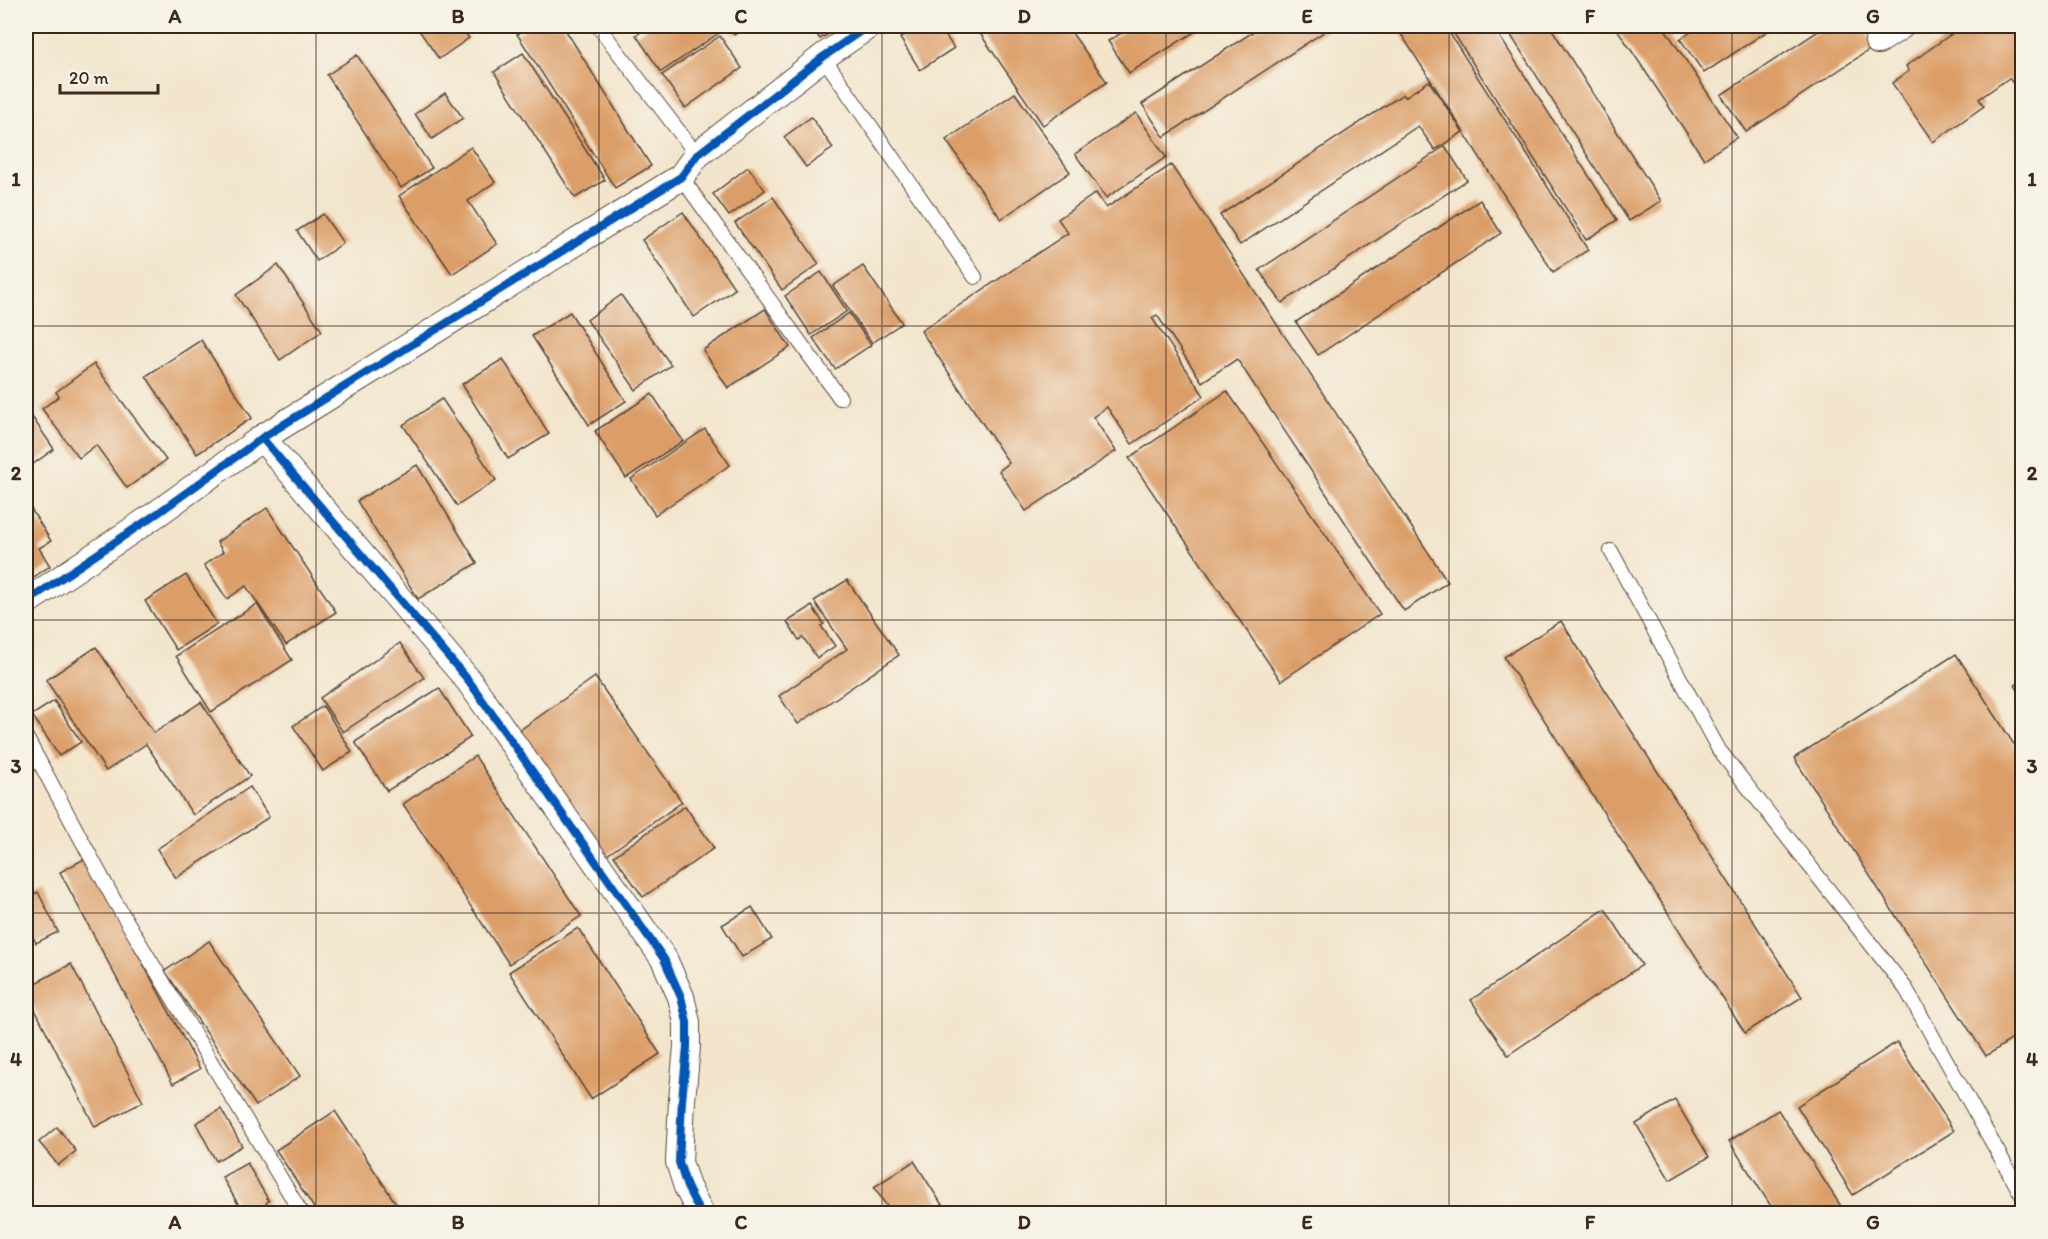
<svg xmlns="http://www.w3.org/2000/svg" width="2048" height="1239" font-family="Itim,sans-serif">
  <style>
    .building { fill: #db9e67 }
    .lines { fill: none; stroke-linecap: round; stroke-linejoin: round }
    .service-casing { stroke: #564638; stroke-width: 16 }
    .minor-casing { stroke: #564638; stroke-width: 28 }
    .service { stroke: #fff; stroke-width: 14 }
    .minor { stroke: #fff; stroke-width: 26 }
    .cycleway-casing { stroke: #f7f3e8; stroke-width: 11 }
    .cycleway { stroke: #0057b8; stroke-width: 8 }
    .grid { fill: none; stroke: #3b2a1e; stroke-width: 1.5; stroke-opacity: 0.55 }
    .neatline { fill: none; stroke: #3b2a1e; stroke-width: 2 }
    .grid-label { font-size: 20px; text-anchor: middle; font-weight: bold; fill: #3b2a1e }
  </style>
  <rect width="100%" height="100%" fill="#f7f3e8"/>
  <filter id="ink" filterUnits="userSpaceOnUse"><feTurbulence type="fractalNoise" baseFrequency=".0167" numOctaves="2"/><feDisplacementMap in="SourceGraphic" scale="12" xChannelSelector="R" yChannelSelector="G"/><feConvolveMatrix kernelMatrix="1 2 1 2 8 2 1 2 1" color-interpolation-filters="sRGB"/></filter>
  <filter id="wash" filterUnits="userSpaceOnUse"><feTurbulence type="fractalNoise" baseFrequency=".008" numOctaves="4" result="noise"/><feDisplacementMap in="SourceGraphic" scale="24" xChannelSelector="R" yChannelSelector="G"/><feGaussianBlur stdDeviation="1.35" result="paint"/><feColorMatrix in="noise" values="0 0 0 0 0 0 0 0 0 0 0 0 0 0 0 0 0 1.4 0 .05"/><feComposite in="paint" operator="in"/></filter>
  <g filter="url(#wash)">
    <rect width="100%" height="100%" fill="#f2e5cc"/>
    <g id="blocks">
      <!-- building -->
      <g class="building">
        <polygon points="416,26 460,26 469,38 439,59"/>
        <polygon points="530,26 563,26 651,166 615,188 517,34"/>
        <polygon points="650,26 714,26 719,33 661,72 636,35"/>
        <polygon points="728,26 748,26 734,35"/>
        <polygon points="810,26 841,26 820,39"/>
        <polygon points="920,26 939,26 954,48 920,70 900,38"/>
        <polygon points="989,26 1067,26 1107,82 1043,125 979,32"/>
        <polygon points="1133,26 1204,26 1129,73 1108,41"/>
        <polygon points="1262,26 1333,26 1164,137 1142,104"/>
        <polygon points="1396,26 1445,26 1588,250 1553,272"/>
        <polygon points="1449,26 1493,26 1617,220 1586,240"/>
        <polygon points="1505,26 1550,26 1661,201 1629,221"/>
        <polygon points="1615,26 1663,26 1737,137 1704,159"/>
        <polygon points="1700,26 1775,26 1704,73 1680,39"/>
        <polygon points="1826,26 1862,26 1875,46 1746,132 1721,95"/>
        <polygon points="1963,26 2022,26 2022,85 2017,89 2009,78 1979,99 1984,106 1933,142 1892,83 1909,71 1906,66"/>
        <polygon points="720,36 742,68 685,108 662,75"/>
        <polygon points="523,53 605,180 575,198 494,72"/>
        <polygon points="357,55 432,168 401,188 327,75"/>
        <polygon points="1429,81 1463,132 1435,150 1418,126 1240,245 1220,215 1403,94 1405,97"/>
        <polygon points="445,93 463,118 432,139 415,114"/>
        <polygon points="1015,93 1070,172 1001,219 946,140"/>
        <polygon points="1136,113 1166,157 1106,198 1075,154"/>
        <polygon points="811,117 833,148 806,167 784,137"/>
        <polygon points="1445,146 1467,180 1282,303 1259,270"/>
        <polygon points="471,147 495,182 468,201 497,244 452,274 399,196"/>
        <polygon points="1171,165 1448,582 1404,611 1237,359 1202,382 1157,315 1152,318 1204,396 1132,444 1107,407 1093,417 1116,451 1026,511 999,471 1009,463 921,331 1068,233 1058,219 1096,193 1106,208"/>
        <polygon points="748,167 765,190 729,216 713,194"/>
        <polygon points="773,197 819,264 782,290 735,223"/>
        <polygon points="1480,200 1501,233 1318,355 1296,322"/>
        <polygon points="683,212 735,289 694,317 642,240"/>
        <polygon points="323,214 343,243 317,261 297,231"/>
        <polygon points="278,265 322,331 280,360 236,295"/>
        <polygon points="863,266 902,323 872,343 833,286"/>
        <polygon points="821,272 847,311 811,335 785,296"/>
        <polygon points="621,295 671,365 636,390 587,320"/>
        <polygon points="765,309 790,347 728,388 703,350"/>
        <polygon points="570,312 626,401 589,425 532,336"/>
        <polygon points="849,313 871,345 835,369 813,338"/>
        <polygon points="201,340 252,418 197,454 146,376"/>
        <polygon points="503,359 549,434 508,459 462,384"/>
        <polygon points="94,364 166,460 127,488 96,445 79,458 42,409 59,396 56,392"/>
        <polygon points="1227,391 1380,614 1281,681 1129,458"/>
        <polygon points="652,394 683,441 626,478 595,431"/>
        <polygon points="442,399 496,480 457,506 403,425"/>
        <polygon points="26,408 54,449 26,469"/>
        <polygon points="705,429 730,465 655,515 631,479"/>
        <polygon points="417,465 477,563 418,599 357,501"/>
        <polygon points="26,501 51,541 39,548 50,566 26,582"/>
        <polygon points="267,508 336,612 286,645 246,586 227,599 204,565 223,552 217,542"/>
        <polygon points="186,575 217,624 176,650 145,601"/>
        <polygon points="847,580 899,655 798,724 779,696 847,649 814,601"/>
        <polygon points="257,604 292,660 211,712 176,656"/>
        <polygon points="812,606 824,624 821,626 835,646 817,658 803,637 799,640 787,622"/>
        <polygon points="1561,621 1802,997 1745,1033 1504,657"/>
        <polygon points="400,643 424,678 343,732 320,698"/>
        <polygon points="96,647 154,733 201,702 250,776 193,815 146,744 106,771 46,680"/>
        <polygon points="1956,654 2022,757 2022,1033 1986,1056 1794,758"/>
        <polygon points="595,677 682,802 600,860 513,735"/>
        <polygon points="2022,681 2022,697 2015,685"/>
        <polygon points="439,688 471,737 387,791 355,742"/>
        <polygon points="54,701 81,742 59,756 32,715"/>
        <polygon points="323,706 352,752 323,771 293,726"/>
        <polygon points="475,756 581,916 509,964 403,804"/>
        <polygon points="250,787 269,817 176,878 157,849"/>
        <polygon points="685,806 714,848 643,897 614,856"/>
        <polygon points="86,858 200,1069 173,1084 60,872"/>
        <polygon points="38,892 58,932 36,943 26,922 26,898"/>
        <polygon points="752,907 772,939 742,957 722,925"/>
        <polygon points="1605,909 1642,965 1508,1055 1471,1000"/>
        <polygon points="578,928 660,1054 591,1099 509,972"/>
        <polygon points="209,941 300,1076 256,1106 165,971"/>
        <polygon points="71,964 143,1102 95,1127 26,992 26,988"/>
        <polygon points="1897,1042 1954,1131 1853,1195 1797,1106"/>
        <polygon points="1675,1100 1709,1157 1670,1180 1636,1124"/>
        <polygon points="221,1109 242,1146 216,1161 196,1123"/>
        <polygon points="1778,1110 1846,1214 1776,1214 1729,1141"/>
        <polygon points="335,1111 403,1214 318,1214 276,1150"/>
        <polygon points="57,1127 76,1151 58,1165 39,1142"/>
        <polygon points="914,1161 948,1214 892,1214 874,1187"/>
        <polygon points="247,1163 269,1201 266,1203 272,1214 252,1214 251,1212 244,1214 222,1177"/>
      </g>
    </g>
  </g>
  <g filter="url(#ink)">
    <use href="#blocks" fill-opacity="0" stroke="#564638" stroke-width="1.5"/>
    <g class="lines">
      <!-- service casing -->
      <g class="service-casing">
        <g id="service">
          <polyline points="598,26 697,155"/>
          <polyline points="823,57 975,277"/>
          <polyline points="681,177 840,398"/>
          <polyline points="1611,551 1719,750 1906,989 2022,1195"/>
          <polyline points="26,737 114,900 302,1214"/>
        </g>
      </g>
      <!-- minor casing -->
      <g class="minor-casing">
        <g id="minor">
          <polyline points="1878,41 1901,26"/>
          <polyline points="262,438 469,681 664,959 681,997 687,1022 687,1047 682,1100 679,1162 687,1187 701,1214"/>
          <polyline points="26,602 158,513 262,438 681,177 697,155 823,57 868,26"/>
        </g>
      </g>
      <!-- service -->
      <use href="#service" class="service"/>
      <!-- minor -->
      <use href="#minor" class="minor"/>
      <!-- cycleway casing -->
      <g class="cycleway-casing">
        <g id="cycleway">
          <polyline points="262,438 469,681 664,959 681,997 687,1022 687,1047 682,1100 679,1162 687,1187 701,1214"/>
          <polyline points="26,602 158,513 262,438 681,177 697,155 823,57 868,26"/>
        </g>
      </g>
      <!-- cycleway -->
      <use href="#cycleway" class="cycleway"/>
    </g>
  </g>
  <!-- grid -->
  <path class="grid" d="M 316,26 L 316,1214M 599,26 L 599,1214M 882,26 L 882,1214M 1166,26 L 1166,1214M 1449,26 L 1449,1214M 1732,26 L 1732,1214M 26,326 L 2022,326M 26,620 L 2022,620M 26,913 L 2022,913"/>
  <!-- margin -->
  <rect width="2048" height="1239" fill="none" stroke="#f7f3e8" stroke-width="66"/>
  <!-- scale -->
  <path d="M60 84v9h98v-9" fill="none" stroke="#3b2a1e" stroke-width="3"/>
  <text x="69" y="84" font-size="18" fill="#3b2a1e" stroke="#f7f3e8" stroke-width="4.5" paint-order="stroke">20 m</text>
  <rect x="33" y="33" width="1982" height="1173" class="neatline"/>
  <g class="grid-label">
    <text x="175" y="23">A</text>
    <text x="458" y="23">B</text>
    <text x="741" y="23">C</text>
    <text x="1024" y="23">D</text>
    <text x="1307" y="23">E</text>
    <text x="1590" y="23">F</text>
    <text x="1873" y="23">G</text>
    <text x="16" y="186">1</text>
    <text x="2032" y="186">1</text>
    <text x="16" y="480">2</text>
    <text x="2032" y="480">2</text>
    <text x="16" y="773">3</text>
    <text x="2032" y="773">3</text>
    <text x="16" y="1066">4</text>
    <text x="2032" y="1066">4</text>
    <text x="175" y="1229">A</text>
    <text x="458" y="1229">B</text>
    <text x="741" y="1229">C</text>
    <text x="1024" y="1229">D</text>
    <text x="1307" y="1229">E</text>
    <text x="1590" y="1229">F</text>
    <text x="1873" y="1229">G</text>
  </g>
</svg>
